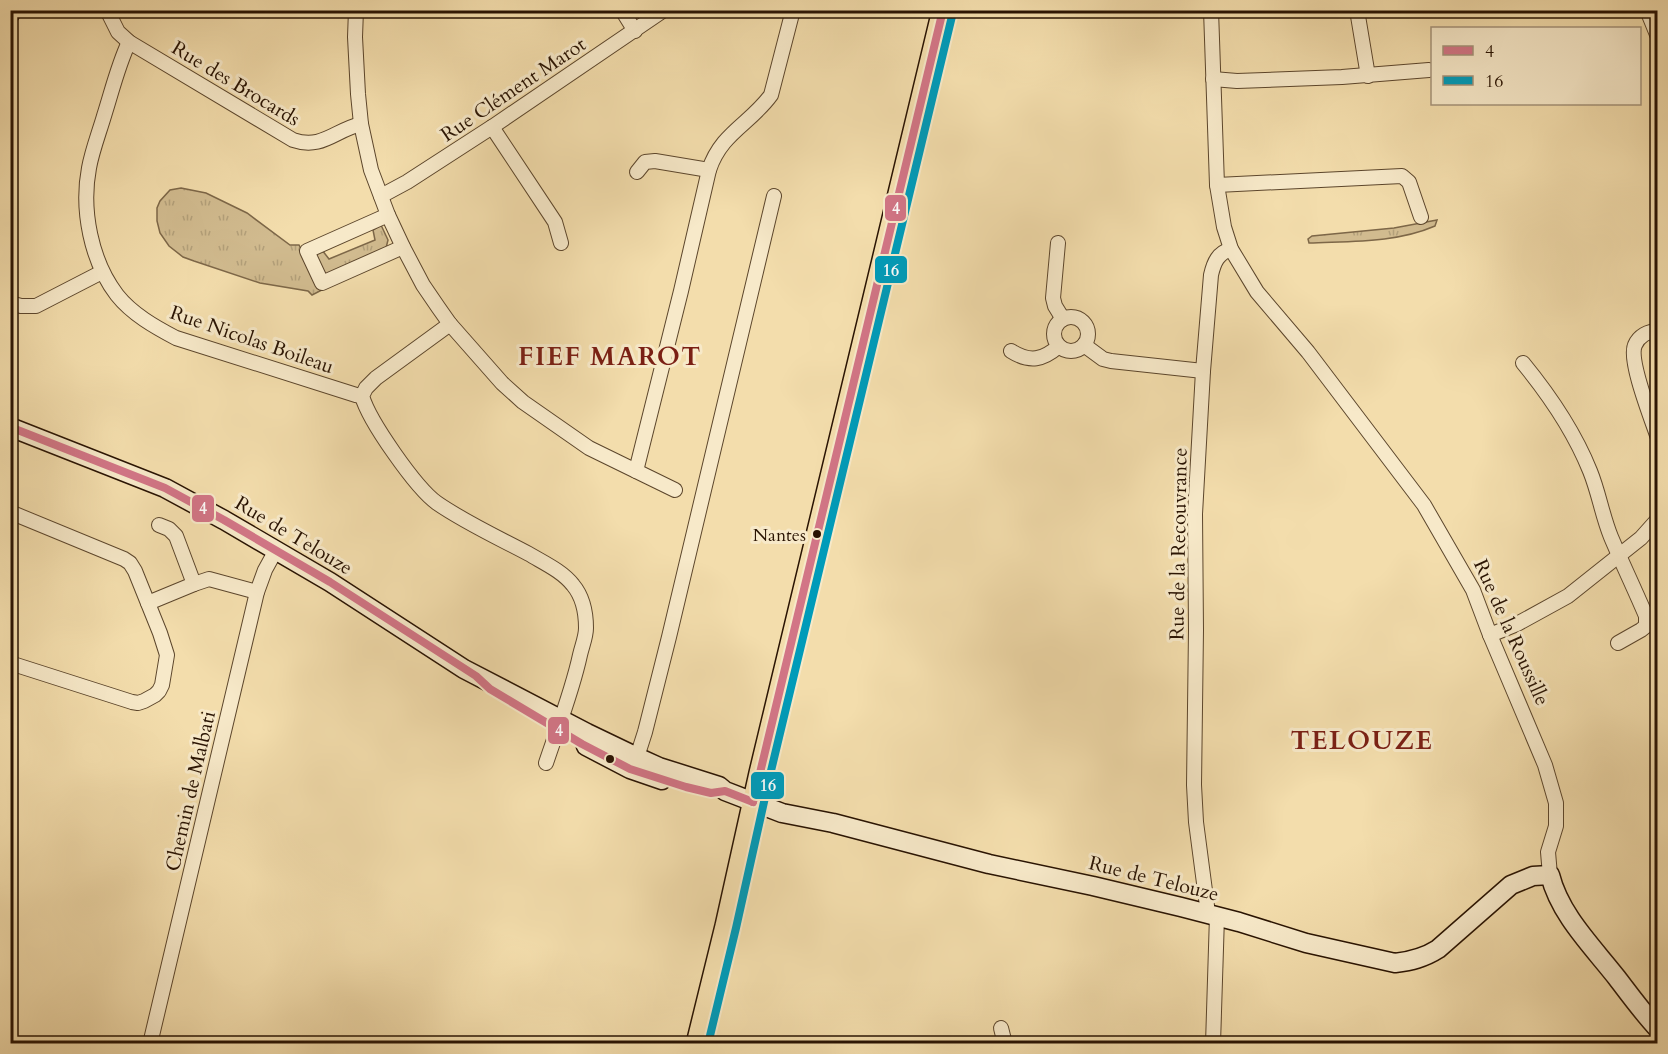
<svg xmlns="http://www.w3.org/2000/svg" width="1668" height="1054" font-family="Cardo,serif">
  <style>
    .grass { fill: url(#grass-tufts); stroke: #7d6748; stroke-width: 1.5 }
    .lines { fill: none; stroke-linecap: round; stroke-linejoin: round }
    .street-casing { stroke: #5c462c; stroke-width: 16 }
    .secondary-casing { stroke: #291302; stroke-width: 21 }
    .primary-casing { stroke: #291302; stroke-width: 24 }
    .street { stroke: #f7e9c9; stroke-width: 14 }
    .secondary { stroke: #f7e9c9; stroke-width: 18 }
    .primary { stroke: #f3ddac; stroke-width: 21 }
    .bus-1-casing { stroke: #f7e9c9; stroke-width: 12 }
    .bus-2-casing { stroke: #f7e9c9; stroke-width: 12 }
    .bus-1 { stroke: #d27586; stroke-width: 8 }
    .bus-2 { stroke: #009bb9; stroke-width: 8 }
    .bus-dot { fill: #291302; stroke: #f7e9c9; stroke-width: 2 }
    .labels { text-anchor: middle; stroke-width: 6; stroke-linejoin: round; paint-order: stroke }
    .bus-label { font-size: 18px; fill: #291302; stroke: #f7e9c9; text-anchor: end }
    .street-label { font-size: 20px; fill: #291302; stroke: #f7e9c9 }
    .district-label { font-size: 26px; font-weight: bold; letter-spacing: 1.5px; fill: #7a1f14; stroke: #f7e9c9 }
    .line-badge { stroke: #f7e9c9; stroke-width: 2 }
    .badge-label { font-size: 16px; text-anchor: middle; font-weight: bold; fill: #fff }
  </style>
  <defs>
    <pattern id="grass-tufts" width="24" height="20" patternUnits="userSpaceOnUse" patternTransform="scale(1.5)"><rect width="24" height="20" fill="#d1bb8f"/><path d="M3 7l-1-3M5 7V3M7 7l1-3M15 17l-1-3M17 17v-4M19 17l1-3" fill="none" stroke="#b3a07a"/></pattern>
  </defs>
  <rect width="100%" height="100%" fill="#f3ddac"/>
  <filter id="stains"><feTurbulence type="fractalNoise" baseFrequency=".00333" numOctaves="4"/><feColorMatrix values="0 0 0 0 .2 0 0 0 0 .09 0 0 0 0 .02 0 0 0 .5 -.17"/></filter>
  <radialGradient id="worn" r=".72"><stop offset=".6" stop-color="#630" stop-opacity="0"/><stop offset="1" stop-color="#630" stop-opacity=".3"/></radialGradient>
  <!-- grass -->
  <g class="grass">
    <polygon points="181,188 206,193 247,213 290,245 299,245 322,290 312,295 308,291 260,283 194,261 183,257 169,246 160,233 157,221 157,208 160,201 170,190"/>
    <path d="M 1437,220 L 1435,226 C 1396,243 1351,241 1309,243 L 1308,239 L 1312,236 L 1394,228 Z"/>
    <polygon points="381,225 388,240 386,248 327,276 323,274 313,254 322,250 329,259 375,240 373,230"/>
  </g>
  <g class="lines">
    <!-- street casing -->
    <g class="street-casing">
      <g id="street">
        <path d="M 107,10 L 118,32 L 129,42 L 293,140 C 322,150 335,130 361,124"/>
        <polyline points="356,10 355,37 358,94 361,124 371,170 388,215 403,247 423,285 438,307 450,324 502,383 523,402 589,448 675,490"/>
        <polyline points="622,10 635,31"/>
        <polyline points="1211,10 1217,185 1224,227 1231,249 1257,292 1308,352 1424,505 1473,590 1490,635 1545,765 1556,803 1556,826 1548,852 1550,875"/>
        <polyline points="1357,10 1368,76"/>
        <polyline points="1647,10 1658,37"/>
        <path d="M 129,42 C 118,65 112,91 104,116 C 99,133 92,151 89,168 C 81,210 91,261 117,295 C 132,314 155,327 176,338 L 356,395 L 362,396"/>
        <polyline points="1213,79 1237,81 1342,77 1429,70"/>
        <polyline points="492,127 555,222 561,243"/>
        <polyline points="637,172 645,162 655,161 709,170"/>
        <polyline points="1217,185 1402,176 1409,182 1421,217"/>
        <polyline points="381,196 407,182 492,127 664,10"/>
        <polyline points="388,215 307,251 322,283 403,247"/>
        <polyline points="1058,243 1053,298 1055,306 1063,319"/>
        <polyline points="10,303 21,306 36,306 102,272"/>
        <circle cx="1071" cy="334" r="17"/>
        <path d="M 450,324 L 376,378 L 366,388 L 362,396 C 369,421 416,488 437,503 C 466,523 499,538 529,554 C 544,563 562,571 573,585 C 583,597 586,614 586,628 C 586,637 582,646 580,655 C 572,692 558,727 546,763"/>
        <path d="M 1658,331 C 1648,331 1639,336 1635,345 C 1628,360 1652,420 1658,438"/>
        <polyline points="1084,345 1103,359 1111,361 1203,371"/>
        <path d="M 1011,351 C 1030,363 1043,360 1059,346"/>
        <path d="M 1523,363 C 1550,396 1574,431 1590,471 C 1599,493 1602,515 1611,537 C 1622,563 1635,590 1646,616 L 1646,626 L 1641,630 L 1618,643"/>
        <path d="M 636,471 L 681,291 L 709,170 C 721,133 750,124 771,95 L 793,10"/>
        <polyline points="10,512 124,559 130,563 135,571 160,633 167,655 162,685 159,691 155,695 144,701 138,703 132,702 10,663"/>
        <polyline points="159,525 169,529 176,536 194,584"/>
        <polyline points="148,603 194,584 209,579 257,592"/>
        <polyline points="1490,635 1517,624 1568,596 1641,538 1658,519"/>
        <polyline points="637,757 645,732 669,637 774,196"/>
        <path d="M 1206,913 L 1207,906 L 1196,822 L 1194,785 L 1196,630 L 1195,514 L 1203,371 L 1211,275 C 1214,262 1218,253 1231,249"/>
        <polyline points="1001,1028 1005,1044"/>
        <polyline points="150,1044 257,592 265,570 276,550"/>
        <polyline points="1213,1044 1217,916"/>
      </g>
    </g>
    <!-- secondary casing -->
    <g class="secondary-casing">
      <g id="secondary">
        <polyline points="10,14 11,10"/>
        <path d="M 10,427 L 165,488 L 224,520 L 330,582 L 464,669 L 587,733 L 637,757 L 659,767 L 719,786 L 725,791 L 782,813 L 833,823 L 989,864 L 1093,886 L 1181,907 L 1239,922 L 1306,943 L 1395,963 C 1411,961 1424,958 1438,949 L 1511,885 L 1533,876 L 1550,875 C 1560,915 1592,946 1617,978 C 1630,995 1643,1013 1658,1029"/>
        <polyline points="586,746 630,769 662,780"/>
      </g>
    </g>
    <!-- primary casing -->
    <g class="primary-casing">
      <polyline id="primary" points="697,1044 726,926 760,773 943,10"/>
    </g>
    <!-- street -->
    <use href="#street" class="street"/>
    <!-- secondary -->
    <use href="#secondary" class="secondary"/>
    <!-- primary -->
    <use href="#primary" class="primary"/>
    <!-- bus-1 casing -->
    <g class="bus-1-casing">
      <g id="bus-1">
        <polyline points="10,427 165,488 224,520 330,582 476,676 490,689 582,744 630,769 686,787 711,793 725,791 753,802"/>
        <polyline points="753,802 943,10"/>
      </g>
    </g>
    <!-- bus-2 casing -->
    <g class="bus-2-casing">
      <polyline id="bus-2" points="708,1044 736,928 770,775 953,12"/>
    </g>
    <!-- bus-1 -->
    <use href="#bus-1" class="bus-1"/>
    <!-- bus-2 -->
    <use href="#bus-2" class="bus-2"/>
  </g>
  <!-- markers -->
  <g class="bus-dot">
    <circle cx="817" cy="534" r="5"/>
    <circle cx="610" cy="759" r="5"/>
  </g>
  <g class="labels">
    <!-- bus labels -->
    <g class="bus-label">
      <text x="806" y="541">Nantes</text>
    </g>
    <!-- street labels -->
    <g class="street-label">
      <text transform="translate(236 83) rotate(31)" y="7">Rue des Brocards</text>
      <text transform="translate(513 89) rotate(-34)" y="7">Rue Clément Marot</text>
      <text transform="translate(252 339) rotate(19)" y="7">Rue Nicolas Boileau</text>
      <text transform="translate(294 535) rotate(31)" y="7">Rue de Telouze</text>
      <text transform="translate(1178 544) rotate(-89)" y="7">Rue de la Recouvrance</text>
      <text transform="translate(1512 632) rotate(66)" y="7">Rue de la Roussille</text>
      <text transform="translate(190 791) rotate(-77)" y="7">Chemin de Malbati</text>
      <text transform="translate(1154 878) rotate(14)" y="7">Rue de Telouze</text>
    </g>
    <!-- district labels -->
    <g class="district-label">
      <text x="610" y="365">FIEF MAROT</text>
      <text x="1362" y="749">TELOUZE</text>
    </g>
  </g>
  <g class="line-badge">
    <rect x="884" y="194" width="23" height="28" rx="6" fill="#d27586"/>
    <rect x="874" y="255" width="34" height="29" rx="6" fill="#009bb9"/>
    <rect x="191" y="494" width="24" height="29" rx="6" fill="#d27586"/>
    <rect x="547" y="716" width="23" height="29" rx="6" fill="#d27586"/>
    <rect x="750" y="771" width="35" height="29" rx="6" fill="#009bb9"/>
  </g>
  <g class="badge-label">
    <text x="896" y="214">4</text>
    <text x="891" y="276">16</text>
    <text x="203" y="514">4</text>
    <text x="559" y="736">4</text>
    <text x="768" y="791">16</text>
  </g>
  <!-- margin -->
  <rect width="1668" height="1054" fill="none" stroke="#f3ddac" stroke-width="36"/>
  <rect x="12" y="12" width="1644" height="1030" fill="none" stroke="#291302" stroke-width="3"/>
  <rect x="18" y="18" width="1632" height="1018" fill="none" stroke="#291302" stroke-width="1.5"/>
  <!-- legend -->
  <rect x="1431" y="27" width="210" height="78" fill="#f7e9c9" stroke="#a59379" stroke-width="1.5"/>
  <rect x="1443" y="46" width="30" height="9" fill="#d27586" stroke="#a59379" stroke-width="1.5"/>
  <text x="1485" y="57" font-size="18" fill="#291302">4</text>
  <rect x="1443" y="76" width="30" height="9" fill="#009bb9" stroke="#a59379" stroke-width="1.5"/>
  <text x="1485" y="87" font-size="18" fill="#291302">16</text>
  <rect width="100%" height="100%" filter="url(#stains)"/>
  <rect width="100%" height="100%" fill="url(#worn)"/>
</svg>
